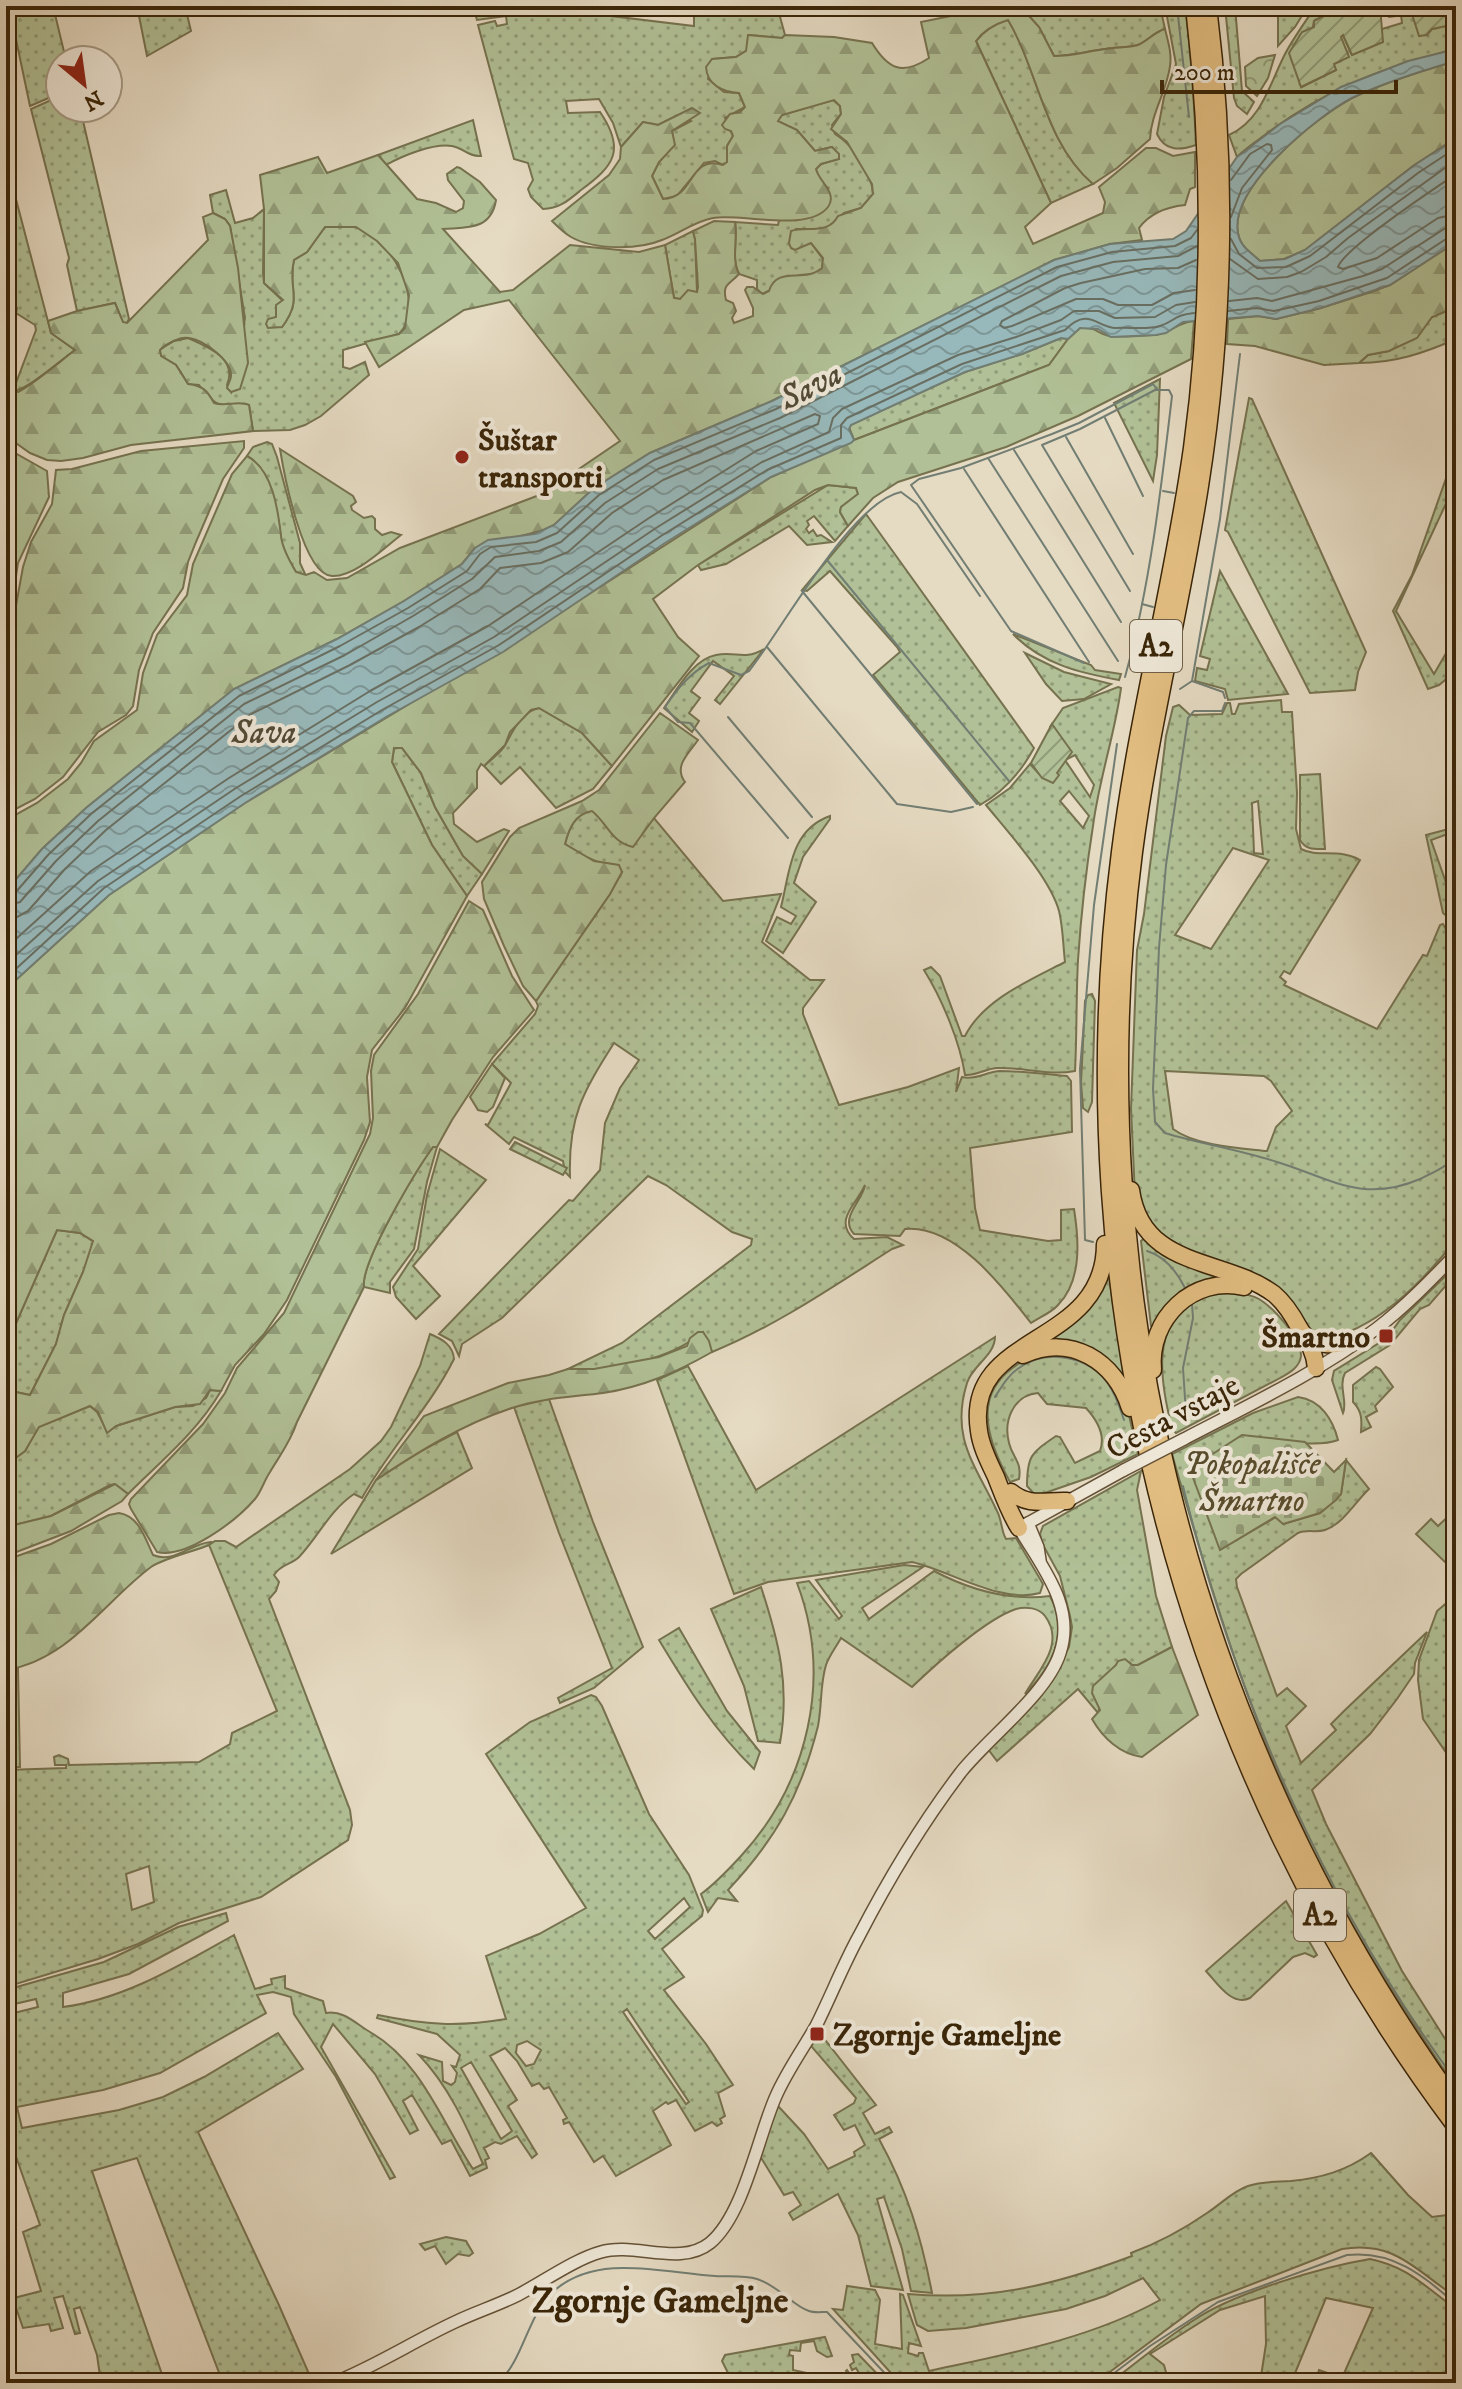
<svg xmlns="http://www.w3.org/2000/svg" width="1462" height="2389" font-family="'IM FELL DW Pica',serif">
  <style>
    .grass { fill: url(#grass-dots); stroke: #76724f; stroke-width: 2; fill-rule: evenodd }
    .forest { fill: url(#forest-firs); stroke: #76724f; stroke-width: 2 }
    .cemetery { fill: url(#cemetery-stones); stroke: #76724f; stroke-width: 2 }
    .park { fill: url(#park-crowns); stroke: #76724f; stroke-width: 2 }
    .garden { fill: url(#garden-furrows); stroke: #76724f; stroke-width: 2 }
    .pitch { fill: #b1c096; stroke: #76724f; stroke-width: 2 }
    .water { fill: url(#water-waves); stroke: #727e73; stroke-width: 2 }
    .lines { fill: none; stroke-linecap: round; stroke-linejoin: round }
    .shore { stroke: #696f62; stroke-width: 2 }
    .stream { stroke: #727e73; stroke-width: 2 }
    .tertiary-casing { stroke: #655236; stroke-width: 14 }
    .motorway-casing { stroke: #3a2508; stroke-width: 19 }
    .tertiary { stroke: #eee7d7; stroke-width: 11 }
    .motorway { stroke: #e2bd81; stroke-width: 16 }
    .tertiary-bridge-casing { stroke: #655236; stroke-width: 14; stroke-linecap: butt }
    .tertiary-bridge { stroke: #eee7d7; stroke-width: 11 }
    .poi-dot { fill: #8f2418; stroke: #eee7d7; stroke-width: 3 }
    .labels { text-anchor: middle; stroke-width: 8; stroke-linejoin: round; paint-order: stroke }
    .shield { fill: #eee7d7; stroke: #705f46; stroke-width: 2 }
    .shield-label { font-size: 30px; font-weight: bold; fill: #3a2508 }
    .poi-label { font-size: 32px; font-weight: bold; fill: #3a2508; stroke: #eee7d7; text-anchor: start }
    .street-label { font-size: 32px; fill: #3a2508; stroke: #eee7d7 }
    .park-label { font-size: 32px; font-style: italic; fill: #584c2c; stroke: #eee7d7 }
    .water-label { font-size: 34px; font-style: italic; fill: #524a35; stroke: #eee7d7 }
    .quarter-label { font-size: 36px; font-weight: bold; fill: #3a2508; stroke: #eee7d7 }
  </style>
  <defs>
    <pattern id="grass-dots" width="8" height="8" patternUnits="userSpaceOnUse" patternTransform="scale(2)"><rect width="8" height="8" fill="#b1c096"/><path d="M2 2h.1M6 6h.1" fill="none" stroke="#919c78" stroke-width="1.8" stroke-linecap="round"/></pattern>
    <pattern id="forest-firs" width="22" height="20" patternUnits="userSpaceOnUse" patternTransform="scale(2)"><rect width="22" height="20" fill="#b1c096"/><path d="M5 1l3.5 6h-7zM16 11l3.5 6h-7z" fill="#919c78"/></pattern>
    <pattern id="cemetery-stones" width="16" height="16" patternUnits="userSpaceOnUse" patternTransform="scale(2)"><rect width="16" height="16" fill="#b1c096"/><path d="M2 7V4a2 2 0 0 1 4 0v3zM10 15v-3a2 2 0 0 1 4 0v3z" fill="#919c78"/></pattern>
    <pattern id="park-crowns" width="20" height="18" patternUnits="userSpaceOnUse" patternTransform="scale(2)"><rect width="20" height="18" fill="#b1c096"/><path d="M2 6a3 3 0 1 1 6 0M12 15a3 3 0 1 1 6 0" fill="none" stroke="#919c78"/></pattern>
    <pattern id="garden-furrows" width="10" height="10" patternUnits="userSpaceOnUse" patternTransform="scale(2)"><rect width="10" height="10" fill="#b1c096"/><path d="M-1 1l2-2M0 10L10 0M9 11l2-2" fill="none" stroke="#919c78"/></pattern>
    <pattern id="water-waves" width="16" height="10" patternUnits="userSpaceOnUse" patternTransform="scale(2)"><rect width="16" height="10" fill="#98b9bb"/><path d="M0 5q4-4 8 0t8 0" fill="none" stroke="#7d9696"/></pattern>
  </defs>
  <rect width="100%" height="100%" fill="#e5dac2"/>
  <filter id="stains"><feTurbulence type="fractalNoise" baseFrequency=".0025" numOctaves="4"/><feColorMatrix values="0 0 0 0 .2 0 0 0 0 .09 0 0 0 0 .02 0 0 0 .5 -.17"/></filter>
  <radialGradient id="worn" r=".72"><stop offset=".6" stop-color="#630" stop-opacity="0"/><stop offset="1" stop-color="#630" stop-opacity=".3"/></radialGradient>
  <!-- grass -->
  <g class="grass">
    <polygon points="9,6 53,6 66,60 60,60 60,93 30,106"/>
    <polygon points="137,6 185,6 191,31 147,56"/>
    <path d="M 473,6 L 577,6 L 578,12 L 694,26 L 694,6 L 777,6 L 785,35 L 782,38 L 749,35 L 747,50 L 736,57 L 713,59 L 708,79 L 724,92 L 739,93 L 745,107 L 725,118 L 733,136 L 727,146 L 727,162 L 723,165 L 715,161 L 704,163 L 677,196 L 663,199 L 652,176 L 659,162 L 674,145 L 672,131 L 691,121 L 678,115 L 658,125 L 643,122 L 621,147 L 613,123 L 599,99 L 566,101 L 568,113 L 600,112 C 626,150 614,166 581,190 C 569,200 559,209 543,209 L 531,197 L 528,189 L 533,180 L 528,163 L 514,159 L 478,25 L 495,21 L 497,26 L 507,24 L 506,16 L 477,20 Z"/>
    <path d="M 1020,6 L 1160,6 L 1165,29 C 1154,32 1148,41 1138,45 C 1128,48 1116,47 1105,49 C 1087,51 1073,56 1054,56 L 1039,27 Z"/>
    <path d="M 1165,6 L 1185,6 C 1191,53 1194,100 1196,145 C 1179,151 1165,151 1157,134 L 1164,97 L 1176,64 Z"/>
    <polygon points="1225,6 1235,6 1242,91 1254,102 1247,114 1237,106 1234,98"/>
    <polygon points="1278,6 1308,6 1295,27 1278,46"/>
    <path d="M 1316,6 L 1326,6 L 1329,13 L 1314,21 L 1302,87 L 1336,70 L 1333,64 L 1341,61 L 1340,37 L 1343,35 L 1352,55 L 1382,42 L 1382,29 L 1402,23 L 1401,15 L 1412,14 L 1420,36 L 1431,29 L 1456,24 L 1456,49 C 1384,67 1326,89 1266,134 C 1256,142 1246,148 1237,157 L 1229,135 C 1262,120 1270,83 1285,54 C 1294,37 1305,22 1316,6 Z"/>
    <path d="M 1008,19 C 1039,72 1044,142 1093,184 L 1051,203 L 976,41 C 984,30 995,24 1008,19 Z"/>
    <polygon points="60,96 60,108 80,108 129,319 127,323 123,323 115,303 77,311 67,265 69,258 31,109"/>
    <path d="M 833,100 L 840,106 L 841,114 L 832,125 L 835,134 C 853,145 872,173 873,194 L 861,208 L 844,213 L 834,223 L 824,229 L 796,229 L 801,246 L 811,243 L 823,259 L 822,268 L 814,274 L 800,275 L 762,294 L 757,289 L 757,280 L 739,274 C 731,259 738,239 735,222 L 778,225 L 779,220 L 801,219 L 828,188 L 819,180 L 816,169 L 821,164 L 839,159 L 832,147 L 815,151 L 797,130 L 777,121 L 782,115 Z"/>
    <path d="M 473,120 L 481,156 C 468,157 464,148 452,146 C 433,143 402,156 386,165 L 378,155 Z"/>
    <path d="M 6,161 L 51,333 L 75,350 C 61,360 26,391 13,391 L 36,330 L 35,325 L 16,313 L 17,308 L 6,302 Z"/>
    <path d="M 226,190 L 235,223 L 253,218 L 264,209 L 263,273 L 264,283 L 283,301 L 276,318 L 282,327 C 304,298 287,289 294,260 L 307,252 L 325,227 C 334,227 348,225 356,227 C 392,237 427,305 399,334 L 343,350 L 343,367 L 350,369 L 365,362 L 369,375 L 321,416 L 305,425 L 290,430 L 253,431 L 249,405 C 219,406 218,409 199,385 L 188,384 L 176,365 L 161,356 L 159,350 L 174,341 L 188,338 C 208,347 238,358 227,385 L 231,392 L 245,318 L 230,226 L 225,219 L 213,213 L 210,195 Z"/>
    <polygon points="693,231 695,239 697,292 680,299 674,298 665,245"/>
    <path d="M 1456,307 L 1456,339 C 1424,353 1395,363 1359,363 L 1368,355 L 1389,351 L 1424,326 L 1432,317 Z"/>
    <polygon points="1061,338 1068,339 1049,365 854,440 849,427 850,425 965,372 1022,354"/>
    <polygon points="1160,379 1157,455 1153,481 1114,403"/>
    <polygon points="1249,398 1252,399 1366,652 1358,672 1355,690 1310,693 1228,532 1225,530"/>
    <path d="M 267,442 L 272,444 L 277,457 L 300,543 L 300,563 L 306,576 L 296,572 C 290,562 282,548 281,537 C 277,510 273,471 247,456 L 253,447 Z"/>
    <polygon points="1456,450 1456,482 1396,611 1434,674 1456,636 1456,671 1439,685 1428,689 1393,611 1412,575"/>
    <polygon points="828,485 856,488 858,494 841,507 840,512 848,526 835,541 814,516 807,521 809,525 806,529 809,533 813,530 817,536 821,535 832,542 807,545 789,526 726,564 701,570 698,565"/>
    <path d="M 866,514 L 1034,748 C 1021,772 1005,791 980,805 L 873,675 L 900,652 L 897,647 L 830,571 L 807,591 L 802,590 Z"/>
    <polygon points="1220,571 1288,694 1228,700 1225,689 1195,681 1197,668 1207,670 1210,659 1200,656"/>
    <path d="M 1013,634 L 1091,665 L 1095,670 L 1121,674 L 1119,680 C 1080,673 1042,664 1013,634 Z"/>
    <path d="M 764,649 L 720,704 L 715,700 L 734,676 L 713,661 L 691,691 L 700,698 L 689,713 L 699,721 L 692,732 L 664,708 C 676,691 693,659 716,655 C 737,651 743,661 764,649 Z"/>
    <polygon points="1025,653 1064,672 1111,684 1084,699 1062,701 1046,684"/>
    <path d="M 1118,687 L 1121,688 C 1115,734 1099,779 1093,826 C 1086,870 1081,915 1078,960 C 1076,997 1077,1034 1075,1071 C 1049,1076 1022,1067 996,1068 C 985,1069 976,1076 965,1075 C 960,1042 942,999 924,970 L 931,967 L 940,976 L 962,1036 L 965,1036 C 983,1000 1030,980 1065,962 C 1063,945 1063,927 1059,911 C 1050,878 1008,832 986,805 L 1010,788 L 1030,764 L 1040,775 L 1064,746 L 1050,727 L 1063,708 ZM 1075,755 L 1094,785 L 1090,797 L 1065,760 ZM 1069,791 L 1089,816 L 1083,828 L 1060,801 Z"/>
    <path d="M 1281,700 L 1282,712 L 1292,712 L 1297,793 L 1296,829 L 1301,849 C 1318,858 1339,848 1360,860 L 1290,974 L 1284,971 L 1280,977 L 1286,982 L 1284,985 L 1377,1029 L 1423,955 L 1427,956 L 1440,925 L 1443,924 C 1462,952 1451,996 1448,1028 L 1452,1036 L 1456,1037 L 1456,1240 C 1421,1283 1376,1331 1320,1340 L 1290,1307 L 1228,1270 L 1155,1233 L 1135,1196 L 1131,1109 L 1137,950 L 1144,914 L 1166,736 L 1173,707 L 1179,705 L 1190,715 L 1222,714 L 1227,703 L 1230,703 L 1232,714 L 1235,714 L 1239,704 ZM 1258,801 L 1263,854 L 1254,853 L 1252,803 ZM 1233,848 L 1269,860 L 1211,949 L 1175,935 ZM 1165,1071 L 1264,1076 L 1271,1081 L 1292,1111 L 1276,1127 L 1267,1151 C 1239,1148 1196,1146 1173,1129 Z"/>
    <path d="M 539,708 L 582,733 L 612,766 L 593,789 L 556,808 L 520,767 L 501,784 L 484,766 C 491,760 499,754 504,747 C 513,732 520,712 539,708 Z"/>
    <polygon points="394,748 402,748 421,773 435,807 463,856 482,874 467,896 432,845 392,762"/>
    <path d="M 1320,774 L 1325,849 C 1314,849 1306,850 1300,840 L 1300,775 Z"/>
    <path d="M 592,810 C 606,822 614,842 633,846 L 654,818 L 723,901 L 781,894 L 762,942 L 810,980 L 824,980 L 803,1008 L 803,1014 L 839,1105 L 908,1087 L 959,1068 L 956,1092 L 962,1077 C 976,1080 986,1072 1000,1071 C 1022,1071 1045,1074 1067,1076 L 1071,1081 L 1072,1132 L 970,1148 L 975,1208 L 980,1230 L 1048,1241 L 1061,1240 L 1061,1210 L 1074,1209 C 1079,1240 1082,1281 1058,1305 C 1051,1313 1040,1317 1031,1323 C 1003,1287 955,1224 905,1229 L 900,1236 L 854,1234 C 839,1218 862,1202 865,1185 C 857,1204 833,1220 854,1239 L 887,1237 L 903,1245 L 892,1249 C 834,1286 776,1326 712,1352 L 703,1332 C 667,1362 616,1368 571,1371 L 568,1369 L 622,1343 L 751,1245 L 752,1239 L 732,1232 L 666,1185 L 648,1176 L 502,1318 L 462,1344 L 459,1356 L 452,1341 L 439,1334 L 569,1200 L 573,1201 L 600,1170 L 605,1123 L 620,1088 L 639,1060 L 614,1043 C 583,1092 568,1117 570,1177 L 565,1172 L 563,1161 L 514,1137 L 509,1144 L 485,1124 L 488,1125 L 511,1083 L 492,1064 L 535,1014 L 538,1006 L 536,1001 L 610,894 L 622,872 L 586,857 L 565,844 C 569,828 575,814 592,810 Z"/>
    <path d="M 830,816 L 830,819 L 803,857 L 794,883 L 816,902 L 783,953 L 766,941 L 777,917 L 791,924 L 796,916 L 781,907 C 790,872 790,830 830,816 Z"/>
    <polygon points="1456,827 1456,831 1431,840 1456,911 1456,924 1443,913 1426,835"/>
    <polygon points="1092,994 1095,1001 1092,1102 1088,1112 1083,1108 1081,1083 1085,1001 1088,995"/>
    <path d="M 433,1147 L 437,1147 L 427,1182 L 414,1249 L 390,1282 L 390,1293 L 364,1287 C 360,1263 417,1169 433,1147 Z"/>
    <polygon points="440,1149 486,1180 413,1266 440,1296 416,1319 396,1297 393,1287 418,1249 427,1195"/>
    <polygon points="57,1230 80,1233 94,1242 83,1272 64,1315 56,1344 30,1395 6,1390 6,1346"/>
    <polygon points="1146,1237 1228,1277 1155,1327 1151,1326 1141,1241"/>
    <path d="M 1456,1266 L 1456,1274 L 1429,1305 L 1420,1309 L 1390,1345 L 1345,1373 C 1338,1386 1348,1402 1343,1413 L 1332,1380 L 1334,1371 L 1387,1338 L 1400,1320 Z"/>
    <polygon points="1108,1270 1125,1384 1112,1367 1036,1345"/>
    <path d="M 1228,1291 C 1238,1293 1250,1294 1259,1299 C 1274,1308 1301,1338 1301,1356 C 1300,1367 1289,1373 1280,1378 L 1176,1433 L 1172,1429 C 1162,1386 1148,1324 1197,1299 C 1206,1294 1218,1293 1228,1291 Z"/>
    <path d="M 430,1334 C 442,1339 453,1345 454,1359 C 429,1409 389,1449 362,1498 L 354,1494 C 330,1510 318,1537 299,1557 C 291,1565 281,1564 274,1575 L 279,1582 L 276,1591 L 269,1599 L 350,1810 L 352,1825 L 348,1840 L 261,1897 L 179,1923 L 138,1944 L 98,1959 L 6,1987 L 6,1770 L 66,1768 L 66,1765 L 55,1765 L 54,1757 L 59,1755 L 68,1759 L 69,1765 L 199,1762 L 230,1744 L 232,1733 L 277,1711 L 209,1545 L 215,1541 L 225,1541 L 236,1547 L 350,1469 L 381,1441 L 391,1427 L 420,1366 ZM 149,1866 L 154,1902 L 132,1910 L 126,1874 Z"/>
    <path d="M 995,1337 C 995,1355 972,1366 967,1383 C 950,1438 975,1464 997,1511 C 1002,1520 1001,1531 1006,1539 L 1016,1538 L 1043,1584 L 1040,1593 C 1000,1604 951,1571 912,1562 L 768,1582 L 734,1594 L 657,1380 L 688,1366 L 756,1490 Z"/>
    <path d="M 1045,1351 L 1094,1361 L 1128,1411 L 1138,1454 L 1091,1477 L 1036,1496 L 1027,1486 C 1027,1456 1031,1453 1056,1436 L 1060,1437 L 1075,1463 L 1100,1451 C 1106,1435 1097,1420 1086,1408 L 1047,1404 L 1038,1393 C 1014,1395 1003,1420 1009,1443 C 1013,1459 1022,1461 1019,1479 L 1010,1482 C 977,1423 974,1377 1045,1351 Z"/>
    <path d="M 1376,1367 L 1380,1369 L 1393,1387 L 1375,1406 L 1377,1411 L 1366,1417 L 1371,1427 L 1361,1432 C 1362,1420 1362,1411 1353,1402 L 1353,1385 Z"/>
    <path d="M 210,1390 L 221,1391 C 197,1432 161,1461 128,1494 L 115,1484 L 110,1485 L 51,1516 L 6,1527 L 6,1465 L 25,1451 L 38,1427 L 90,1406 L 97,1412 L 108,1432 L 116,1426 L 175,1407 L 193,1406 L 206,1398 Z"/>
    <path d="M 1298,1397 C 1321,1400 1333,1420 1338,1440 C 1315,1449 1267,1438 1242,1436 L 1221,1549 L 1276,1517 L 1284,1524 L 1320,1513 L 1341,1494 L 1346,1460 L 1369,1489 C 1356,1501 1343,1524 1325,1530 C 1316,1533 1308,1529 1298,1533 L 1241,1574 L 1236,1579 L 1237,1587 L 1277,1696 L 1287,1688 L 1306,1706 L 1286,1726 L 1301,1763 L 1336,1730 L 1331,1724 L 1344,1711 L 1427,1632 L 1415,1663 L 1414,1674 L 1397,1699 L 1370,1734 L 1312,1790 L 1326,1824 L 1402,1971 L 1456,2056 L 1456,2088 C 1418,2031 1379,1973 1346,1913 C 1265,1770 1217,1612 1172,1454 L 1253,1413 Z"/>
    <polygon points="549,1399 593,1522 643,1647 594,1688 560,1703 558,1698 612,1668 559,1533 514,1407"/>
    <polygon points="457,1432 472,1468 331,1554 376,1480 415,1454"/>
    <polygon points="1141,1471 1137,1490 1156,1596 1172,1647 1138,1665 1132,1665 1129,1662 1116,1665 1095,1699 1100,1706 1098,1713 1078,1689 997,1761 988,1749 1049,1684 1069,1647 1072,1627 1070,1616 1060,1576 1042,1543 1040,1534 1043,1526"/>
    <path d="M 904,1565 L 923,1567 L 862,1608 L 869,1619 L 934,1571 C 970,1590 1009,1601 1050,1596 C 1070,1634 1052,1667 1025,1694 C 1038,1671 1066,1644 1045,1616 C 1039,1608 1026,1606 1016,1609 C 986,1619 936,1664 912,1687 L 841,1638 C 836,1647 829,1656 826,1665 C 820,1684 822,1706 818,1726 C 801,1794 776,1839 728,1890 L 737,1901 L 718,1898 L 708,1912 L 701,1894 C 715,1884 729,1869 741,1856 C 808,1783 833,1678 797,1583 L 809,1581 L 839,1619 L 842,1616 L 816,1580 Z"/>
    <path d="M 761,1587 C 779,1642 790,1685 780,1743 L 758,1741 L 744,1686 L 711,1609 Z"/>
    <polygon points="1456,1595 1456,1767 1423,1719 1418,1680 1419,1660 1437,1611"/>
    <path d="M 679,1628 L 727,1711 L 760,1752 L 754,1769 C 713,1729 688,1688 659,1640 Z"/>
    <polygon points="18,1668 20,1767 6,1767 6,1670"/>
    <path d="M 591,1695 L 596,1697 L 602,1706 L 649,1814 L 689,1875 L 703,1910 L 702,1916 L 662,1949 L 684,1977 L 664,1990 L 706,2044 L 733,2085 L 718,2093 L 725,2116 L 720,2119 L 722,2123 L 717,2126 L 712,2122 L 695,2131 L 676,2100 L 668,2104 L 666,2102 L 653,2111 L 671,2145 L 616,2176 L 603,2156 L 594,2162 L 569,2122 L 564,2124 L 563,2120 L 567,2118 L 549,2087 L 544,2089 L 539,2083 L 532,2086 L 517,2061 L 505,2048 L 490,2056 L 517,2100 L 508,2106 L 537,2154 L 532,2158 L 517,2136 L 501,2144 L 495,2142 L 484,2148 L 489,2158 L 485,2160 L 487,2168 L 470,2176 L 451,2140 L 442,2144 L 412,2095 L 403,2101 L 418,2130 L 410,2134 L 375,2074 L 333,2024 L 321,2047 L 395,2177 L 390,2179 L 336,2077 L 294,2014 L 291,1997 L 273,1992 L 257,1995 L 266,2013 L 160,2073 L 103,2090 L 17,2107 L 22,2128 L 119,2110 L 163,2097 L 204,2077 L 278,2033 L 303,2069 L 198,2132 L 278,2303 L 313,2383 L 223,2383 L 137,2158 L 92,2171 L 165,2383 L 101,2383 L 97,2355 L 80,2307 L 74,2309 L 80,2333 L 75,2334 L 63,2296 L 54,2298 L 63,2328 L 51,2331 L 49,2324 L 23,2328 L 14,2302 L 6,2304 L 6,2286 L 10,2299 L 41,2291 L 23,2232 L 40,2225 L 13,2148 L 6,2149 L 6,2015 L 38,2007 L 36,1999 L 6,2006 L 6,1990 L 104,1962 L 178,1927 L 226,1913 L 228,1921 L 129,1974 L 63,1993 L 63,2007 C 125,1999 180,1965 234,1935 L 255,1989 L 272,1984 L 271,1979 L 285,1976 L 285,1988 L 323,2001 L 326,2013 C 344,2010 356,2024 370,2032 C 422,2062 441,2121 473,2169 L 483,2164 C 466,2125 448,2085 419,2055 L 442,2062 L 443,2081 L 451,2085 L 455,2082 L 457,2073 L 452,2066 L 456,2067 L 460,2055 L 437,2034 L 377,2018 L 378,2015 C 426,2025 458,2027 506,2019 L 486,1956 L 539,1934 L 586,1908 L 486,1754 L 530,1722 ZM 684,1898 L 690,1907 L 655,1939 L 648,1931 ZM 627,2009 L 689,2102 L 686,2104 L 623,2012 ZM 527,2041 L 541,2050 L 534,2064 L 526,2066 L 516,2053 L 517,2045 ZM 471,2062 L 512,2131 L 501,2139 L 461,2068 Z"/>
    <path d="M 1286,1901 L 1317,1955 L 1314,1957 L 1305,1953 L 1293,1957 L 1250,1998 C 1232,2007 1217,1983 1206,1971 Z"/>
    <path d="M 819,2032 L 876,2105 L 863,2113 L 875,2134 L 889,2127 L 892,2132 L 879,2139 C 907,2190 921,2236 932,2293 L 911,2291 L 902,2249 L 884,2197 L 877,2199 L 903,2290 L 871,2286 L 858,2235 L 838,2194 L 793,2220 L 789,2213 L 801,2205 L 793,2192 L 784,2195 L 758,2153 L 775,2107 L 779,2107 L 804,2134 L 828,2169 L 855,2156 L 854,2152 L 865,2145 L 855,2125 L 844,2130 L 834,2115 L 854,2103 L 856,2098 L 811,2046 Z"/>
    <path d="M 1371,2153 L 1408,2195 L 1432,2217 L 1456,2214 L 1456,2297 C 1416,2271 1395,2240 1342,2249 L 1201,2304 L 1095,2383 L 900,2383 L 833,2309 L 843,2310 L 847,2286 L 875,2290 L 880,2300 L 875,2344 L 902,2349 L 900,2294 L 903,2295 L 921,2346 L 909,2343 L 908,2353 L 918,2356 L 919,2353 L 923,2353 L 929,2371 C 1007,2354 1090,2339 1160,2300 L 1143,2278 L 1105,2296 L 1066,2309 L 966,2328 L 928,2331 L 917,2325 L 908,2294 C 990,2301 1055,2285 1132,2256 L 1131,2253 C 1158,2243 1184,2229 1207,2213 C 1221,2204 1233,2191 1248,2186 C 1262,2181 1276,2182 1291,2181 C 1321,2178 1346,2171 1371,2153 Z"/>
    <polygon points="446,2237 466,2241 473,2253 469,2256 458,2254 446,2264 435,2246 425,2250 420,2244"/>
    <path d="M 1370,2259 C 1409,2267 1425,2287 1456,2309 L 1456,2383 L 1315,2383 L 1319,2370 L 1342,2378 L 1373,2308 L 1326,2298 L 1291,2383 L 1260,2383 L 1266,2344 L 1265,2296 L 1220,2310 L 1150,2354 L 1164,2365 L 1169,2383 L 1109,2383 C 1137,2363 1164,2339 1194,2320 C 1234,2293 1322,2267 1370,2259 Z"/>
    <polygon points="825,2337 832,2356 827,2357 817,2351 814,2341 801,2343 800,2351 790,2350 789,2355 793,2356 793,2370 825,2377 824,2383 754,2383 750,2376 733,2383 722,2361 725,2355"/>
    <polygon points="858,2354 885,2382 887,2383 854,2383 846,2371 847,2370 853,2379 860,2375 856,2368 852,2370 850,2365 854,2362 852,2355"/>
  </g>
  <!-- forest -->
  <g class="forest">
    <path d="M 978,6 L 1020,6 L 1039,27 L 1054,56 C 1073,56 1088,51 1106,49 C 1116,47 1128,48 1138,45 C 1148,41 1154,32 1165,29 C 1168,41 1172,54 1170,66 C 1167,91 1151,113 1150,139 L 1117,168 L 1093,184 C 1044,142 1039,72 1008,20 C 995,24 984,30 976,41 L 1051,203 L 1025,227 L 1033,244 L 1103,213 L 1105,202 L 1099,187 L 1146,148 L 1156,148 L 1173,156 L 1195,152 L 1195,187 L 1190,189 L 1185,205 C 1166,207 1150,213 1139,228 L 1142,240 L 1110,244 L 1054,260 L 772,401 L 650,453 L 594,488 L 554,525 L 544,530 L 475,548 L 462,564 L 404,601 L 337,639 L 234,689 L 86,808 L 42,849 L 6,891 L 6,820 L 37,803 L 68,779 L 81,763 L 94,741 L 137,710 L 143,673 L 157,635 L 187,595 L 193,564 L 232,474 L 247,456 C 273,470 278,510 281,536 C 282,548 290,562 296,572 L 306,575 L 314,572 L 327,580 L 347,578 L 400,548 L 542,494 L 620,441 L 509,300 L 464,310 L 379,367 L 365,342 L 399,334 L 405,328 L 409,295 L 398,263 L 377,241 L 356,227 L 325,227 L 307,252 L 294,260 C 287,289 304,298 282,327 L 268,328 L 266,324 L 268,319 L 276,317 L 276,305 L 283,300 L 264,283 L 264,209 L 260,175 L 318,157 L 327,173 L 378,155 L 417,199 L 436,203 L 456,212 L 463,208 L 464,201 L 448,180 L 447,174 L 457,167 L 460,168 L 480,182 L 496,200 C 491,231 466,227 443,229 L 500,292 L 513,290 L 570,245 L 639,252 L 665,245 L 674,298 L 680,299 L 688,290 L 697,292 L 698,287 L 695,239 L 693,231 L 714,221 L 735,222 C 738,239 731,259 739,274 C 729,285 722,284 726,300 L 733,303 L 736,311 L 732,318 L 734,323 L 753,316 L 753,308 L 745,290 L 747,287 L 753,287 L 763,294 L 769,291 C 777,265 804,284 822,268 L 823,258 L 811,243 L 795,250 L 791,248 L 789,243 L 791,231 C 808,226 828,235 838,216 L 861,208 L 873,194 L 872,184 L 847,142 L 831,129 L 841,114 L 840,106 L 834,100 L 782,115 L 778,121 L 797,130 L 815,151 L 832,147 L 839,154 L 839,159 L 821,164 L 816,169 C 819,182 838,193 828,207 C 808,233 741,213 713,218 C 695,221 679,234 662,240 C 638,250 594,250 571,237 C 564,233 558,227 552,221 L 609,175 L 620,159 L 621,147 L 643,122 L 658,125 L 692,108 L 700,113 L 672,131 L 675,145 L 659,162 L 652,176 L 663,199 C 696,198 688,154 723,165 L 727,162 L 727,146 L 733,136 L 731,131 L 725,129 L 722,125 L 730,114 L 740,112 L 745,107 L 739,93 C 723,92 707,85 706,67 L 712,59 L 736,57 L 746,51 L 748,35 L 782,38 L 785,35 L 834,37 L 872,43 C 888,69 902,76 929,58 L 921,22 L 975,11 Z"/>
    <path d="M 1456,61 L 1456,138 L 1413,166 L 1305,250 L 1284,259 L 1260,261 C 1251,253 1240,247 1238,233 C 1229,188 1316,117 1352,98 C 1385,82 1421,71 1456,61 Z"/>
    <path d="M 213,213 L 225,219 L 230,226 L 238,268 L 248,363 L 240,389 L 231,392 L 227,388 C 228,384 231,380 231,376 C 232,360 203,340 189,338 C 180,336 166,344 160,350 L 161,356 L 176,365 L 188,384 C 203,386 207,390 214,403 C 225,407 239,400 249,405 L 253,431 L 131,445 L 83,458 L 61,461 L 47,460 L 30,453 L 6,436 L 6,388 L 18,392 C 35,383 58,363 75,350 L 51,333 L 48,321 L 77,311 L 115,303 L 123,322 L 127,323 L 208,240 L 203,217 Z"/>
    <polygon points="1456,242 1456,307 1432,317 1417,338 1389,351 1368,355 1359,363 1324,365 1255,346 1227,344 1228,319 1258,316 1276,319 1321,308 1368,293 1390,285"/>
    <path d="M 1194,321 L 1191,359 L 1078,416 L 1006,447 L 898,482 L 873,498 L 848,526 L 840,512 L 841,507 L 858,494 L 856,488 L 828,485 L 815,490 L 698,565 L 653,599 L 678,637 L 699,656 L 612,766 L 582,733 L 539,708 L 531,710 L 510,732 L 505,745 L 484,766 L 481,764 L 477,771 L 477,788 L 453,813 L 454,824 L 477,842 L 504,829 L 509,831 L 482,874 L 463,856 L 435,807 L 421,773 L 402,748 L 394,748 L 392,762 L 432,845 L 467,896 L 405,1008 L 372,1050 L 367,1077 L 370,1122 L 364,1140 L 287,1300 L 264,1334 L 235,1365 L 221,1391 L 210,1390 L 200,1404 L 175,1407 L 116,1426 L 107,1433 L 98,1412 L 90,1406 L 39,1427 L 25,1451 L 6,1465 L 6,1390 L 30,1395 L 56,1344 L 64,1315 L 83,1272 L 93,1241 L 80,1233 L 57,1230 L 6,1346 L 6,989 L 109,895 L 245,803 L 558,614 L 771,477 L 854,440 L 1049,365 L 1068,339 L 1080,328 C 1098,327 1096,333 1109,336 C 1116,338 1145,335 1153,335 C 1169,334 1178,322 1194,321 Z"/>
    <polygon points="244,441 244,448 223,479 196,542 188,562 183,588 153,633 139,670 133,706 126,715 98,732 63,777 35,799 6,814 6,448 47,471 49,497 18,563 9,623 13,622 23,567 31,542 52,504 56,470 72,469 141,451"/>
    <path d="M 280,449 L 353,496 L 356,502 L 351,506 L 352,510 L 364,518 L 372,516 L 375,519 L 375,529 L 382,535 L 391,532 L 401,535 C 384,548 355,577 332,576 C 303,575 284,474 280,449 Z"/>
    <path d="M 660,713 L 698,740 C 689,753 673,766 685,782 L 654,818 L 633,847 C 612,843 607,823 592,811 C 575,814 569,828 565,844 L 594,861 L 619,865 L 622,872 L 610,894 L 536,1001 L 523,986 L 504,946 L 484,899 L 482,882 L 510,837 L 519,828 L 582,801 L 599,790 Z"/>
    <path d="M 469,901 L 483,910 L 512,976 L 534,1010 L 493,1057 L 452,1120 L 437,1147 L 433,1147 C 417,1169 360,1263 364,1287 L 297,1422 C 291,1441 280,1455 270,1472 C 264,1481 261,1492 255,1499 C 236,1521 186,1559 157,1552 L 131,1509 L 129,1504 L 131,1499 L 203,1424 L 225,1393 L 237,1368 L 284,1313 L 370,1134 L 373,1118 L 371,1071 L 374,1055 L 418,994 Z"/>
    <polygon points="492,1064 505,1078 493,1107 487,1112 478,1110 470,1097"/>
    <path d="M 698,1332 L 703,1332 L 709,1341 L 712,1352 C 677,1372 643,1387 603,1393 C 572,1397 541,1398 512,1408 C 463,1424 418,1452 376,1480 L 424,1416 L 508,1383 L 549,1375 L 568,1369 L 594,1369 L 659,1357 L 687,1346 L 690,1338 Z"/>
    <polygon points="115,1484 128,1494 122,1501 71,1531 6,1556 6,1527 51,1516"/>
    <path d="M 119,1513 C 139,1516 145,1538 153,1555 C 174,1564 191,1543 211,1542 L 209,1545 C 195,1551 162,1559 151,1567 C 104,1602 69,1660 6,1670 L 6,1560 L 51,1544 L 109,1515 Z"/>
    <path d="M 1172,1647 L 1198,1715 L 1142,1757 C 1120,1754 1103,1738 1092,1719 L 1100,1710 L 1092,1693 L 1093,1686 L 1116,1665 L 1118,1661 L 1125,1659 L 1132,1665 L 1138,1665 Z"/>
  </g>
  <!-- cemetery -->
  <polygon class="cemetery" points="1242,1435 1305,1442 1334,1472 1346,1460 1341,1494 1336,1500 1320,1513 1283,1524 1275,1517 1220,1550 1192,1475 1202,1461"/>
  <!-- park -->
  <polygon class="park" points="1275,55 1268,78 1257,96 1246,86 1245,67 1258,58"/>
  <!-- garden -->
  <g class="garden">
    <polygon points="1326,6 1380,6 1383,42 1352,55 1343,35 1341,37 1349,57 1334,64 1336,70 1301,87 1289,53 1302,32 1314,27 1314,21 1329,13"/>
    <polygon points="1383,6 1456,6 1456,24 1432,29 1427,35 1419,36 1412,14 1389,17"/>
    <polygon points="1052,724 1072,752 1057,773 1059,775 1053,783 1042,778 1031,763"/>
    <polygon points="515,1142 567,1168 563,1175 510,1149"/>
  </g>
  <!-- pitch -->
  <polygon class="pitch" points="1456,1509 1456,1556 1447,1564 1416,1534 1431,1519 1438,1526"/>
  <!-- water -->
  <path class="water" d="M 1456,49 L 1456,61 C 1421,71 1385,82 1352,98 C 1316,117 1229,188 1238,233 C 1240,247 1251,252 1260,261 L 1285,259 L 1305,250 L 1413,166 L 1456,138 L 1456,242 L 1390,285 L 1321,308 L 1276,319 L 1258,316 L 1183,322 L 1166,333 L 1156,335 L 1111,337 L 1098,329 L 1080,328 L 1068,339 L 1061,338 L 1022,354 L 965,372 L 851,425 L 849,429 L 854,440 L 851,443 L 771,477 L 665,543 L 503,652 L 386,717 L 245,803 L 109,895 L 6,989 L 6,891 L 42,849 L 86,808 L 234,689 L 337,639 L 404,601 L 462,564 L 475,548 L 488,540 L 534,534 L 554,525 L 594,488 L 650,453 L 772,401 L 1054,260 L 1110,244 L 1173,239 L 1186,231 L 1237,157 L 1280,124 L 1341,87 L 1408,61 Z"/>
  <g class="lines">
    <!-- shore -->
    <g class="shore">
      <path d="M 1456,174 C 1434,189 1344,248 1338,267 L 1343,269 L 1377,258 L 1438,218 L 1456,214"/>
      <polyline points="1231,180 1250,154 1267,144 1271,145 1272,150 1242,188 1231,217"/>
      <polyline points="1231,239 1239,254 1257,268 1286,267 1310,256 1418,173 1456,148"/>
      <polyline points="1230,259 1258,279 1287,277 1301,272 1326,257 1348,238 1456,160"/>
      <polyline points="1195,290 1174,293 1152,305 1118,305 1103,299 1076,299 1012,326 1004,328 1000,325 1002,321 1065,288 1081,283 1145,269 1178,268 1196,260"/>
      <polyline points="1229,301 1257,298 1272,301 1363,276 1382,269 1444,229 1456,226"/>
      <polyline points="1228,311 1257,308 1274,311 1319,301 1366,285 1387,278 1449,237 1456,236"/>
      <polyline points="6,896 15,893 48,855 91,814 239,696 340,646 408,608 467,571 480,554 491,547 536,542 557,533 599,495 654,460 776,409 1057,267 1112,252 1175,246 1191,238 1197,230"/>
      <polyline points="6,906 20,902 56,861 98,821 244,704 345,655 413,616 472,579 495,557 539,551 561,542 605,503 658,469 780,418 1061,276 1113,262 1178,256 1197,246"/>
      <polyline points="6,918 17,917 28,911 65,869 106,830 251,714 350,665 419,627 480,589 500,568 541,563 568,552 612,513 663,480 815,414 820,416 818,424 756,451 649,518 488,626 370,691 229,778 91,871 6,948"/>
      <polyline points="6,964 98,881 236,788 377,702 494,637 656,528 762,462 829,432 833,418 842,409 958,355 1016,337 1061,320 1074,311 1099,311 1115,318 1155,317 1176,305 1195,302"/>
      <path d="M 6,978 L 104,888 L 241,796 L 382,710 L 499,645 L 661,536 L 767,470 L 841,438 L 841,425 L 847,418 L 962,364 L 1065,330 C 1089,306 1097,328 1116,328 C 1129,327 1148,330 1160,326 C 1175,321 1174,315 1194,313"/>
    </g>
    <!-- stream -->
    <g class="stream">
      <polyline points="1177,6 1189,117"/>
      <polyline points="1105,418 1143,496"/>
      <polyline points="1066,437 1133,554"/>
      <polyline points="1014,450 1121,622"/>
      <polyline points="988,458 1118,661"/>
      <polyline points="964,469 1089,662"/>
      <polyline points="1163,491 1174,493"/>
      <polyline points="827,560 1009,781"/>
      <polyline points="802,591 977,804"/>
      <polyline points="1142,604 1153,607"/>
      <polyline points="767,647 897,804 951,812 973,807"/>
      <polyline points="1084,663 1011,631 911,485 919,479 961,468 1052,434 1079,423 1153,384 1157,389"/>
      <path d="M 1125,677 C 1150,586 1161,490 1172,396 L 1169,390 L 1155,390 L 1080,429 L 1042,445 L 1130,591"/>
      <polyline points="1192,681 1220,519 1240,354"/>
      <polyline points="1180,689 1192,681 1223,692 1225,698"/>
      <path d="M 1225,703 L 1222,711 L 1194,711 L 1188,718 L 1166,865 L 1159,948 L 1153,1089 L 1155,1122 L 1165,1133 L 1175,1136 C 1209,1145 1244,1151 1277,1162 C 1330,1178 1362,1204 1420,1179 C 1432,1173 1447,1167 1456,1156"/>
      <polyline points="728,717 812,817"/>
      <path d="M 788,838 L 690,723 L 678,722 L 665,707 C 677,689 690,673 709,663 L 741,675 L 749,671 C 782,630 851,502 901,492 L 917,504 L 980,596"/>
      <polyline points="1093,1242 1085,1240 1080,1069 1094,905 1117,744"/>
      <path d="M 1147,1251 C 1164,1256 1177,1272 1185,1288"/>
      <path d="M 995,1397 C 1002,1386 1008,1375 1019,1368 C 1043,1350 1080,1355 1101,1375 C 1113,1387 1119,1405 1124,1420"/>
      <polyline points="1186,1413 1183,1368 1193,1318 1192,1304"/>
      <path d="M 1183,1486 C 1236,1699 1325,1904 1456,2081"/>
      <path d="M 498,2383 C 525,2358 527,2314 555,2290 C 599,2253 663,2273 715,2276 C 728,2277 744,2275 757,2279 C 779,2286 793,2306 809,2311 C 814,2313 821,2312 827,2312 L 894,2383"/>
      <path d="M 1101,2383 L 1150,2346 L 1218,2302 L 1347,2255 C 1393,2250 1422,2275 1456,2304"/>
    </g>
    <!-- tertiary casing -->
    <g class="tertiary-casing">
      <g id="tertiary">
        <path d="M 1184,1439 C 1249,1405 1317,1373 1376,1329 C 1405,1307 1431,1280 1456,1254"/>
        <polyline points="1028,1523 1038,1547 1040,1560"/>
        <path d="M 333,2383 C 376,2366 414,2341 455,2322 C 476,2312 498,2305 518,2295 C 543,2282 575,2259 601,2252 C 635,2242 680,2267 710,2243 C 744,2215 758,2136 776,2096 C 787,2071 803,2049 816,2026 C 831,1996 843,1965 859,1936 C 888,1880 923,1822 961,1772 C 989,1737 1047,1694 1060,1653 C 1076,1606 1041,1566 1019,1528 L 1124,1470"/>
      </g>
    </g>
    <!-- motorway casing -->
    <g class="motorway-casing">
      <g id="motorway">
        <path d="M 1194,6 C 1211,153 1212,301 1192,448 C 1173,584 1137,716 1120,852 C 1062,1301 1184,1765 1456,2127"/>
        <path d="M 1208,6 C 1228,166 1225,327 1200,486 C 1181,608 1150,729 1134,852 C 1077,1294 1196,1743 1456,2104"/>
        <path d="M 1131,1190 C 1142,1270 1225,1257 1274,1294 C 1285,1303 1293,1316 1300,1329 C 1308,1341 1315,1353 1316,1368"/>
        <path d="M 1303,1334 C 1321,1349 1336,1344 1358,1341"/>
        <path d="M 1023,1355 C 1071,1333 1115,1361 1130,1408"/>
        <path d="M 1153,1370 C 1148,1319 1193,1275 1244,1287"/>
        <path d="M 1011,1492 C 1029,1507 1045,1500 1067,1501"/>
        <path d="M 1019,1528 C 1009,1512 1003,1495 996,1477 C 989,1462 981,1447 979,1431 C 963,1331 1105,1349 1105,1244"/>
      </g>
    </g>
    <!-- tertiary -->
    <use href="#tertiary" class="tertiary"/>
    <!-- motorway -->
    <use href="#motorway" class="motorway"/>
    <!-- tertiary-bridge casing -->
    <g class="tertiary-bridge-casing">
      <polyline id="tertiary-bridge" points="1124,1470 1184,1439"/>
    </g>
    <!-- tertiary-bridge -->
    <use href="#tertiary-bridge" class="tertiary-bridge"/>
  </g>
  <!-- markers -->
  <g class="poi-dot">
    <circle cx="462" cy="457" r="8"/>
    <rect x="1378" y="1328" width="16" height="16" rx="4"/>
    <rect x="809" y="2026" width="16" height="16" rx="4"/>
  </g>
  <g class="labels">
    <!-- shield labels -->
    <g class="shield">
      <rect x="1130" y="620" width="52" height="52" rx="6"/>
      <rect x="1294" y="1889" width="52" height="52" rx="6"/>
    </g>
    <g class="shield-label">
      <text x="1156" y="656">A2</text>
      <text x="1320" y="1925">A2</text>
    </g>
    <!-- poi labels -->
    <g class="poi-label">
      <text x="478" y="450">Šuštar<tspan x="478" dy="37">transporti</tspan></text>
      <text x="1370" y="1347" text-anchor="end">Šmartno</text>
      <text x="833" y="2045">Zgornje Gameljne</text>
    </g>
    <!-- street labels -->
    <g class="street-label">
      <text transform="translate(1172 1416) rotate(-28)" y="11">Cesta vstaje</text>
    </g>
    <!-- park labels -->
    <g class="park-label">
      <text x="1252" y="1474">Pokopališče<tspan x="1252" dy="37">Šmartno</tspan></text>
    </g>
    <!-- water labels -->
    <g class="water-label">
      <text transform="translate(810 385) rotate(-27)" y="12">Sava</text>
      <text x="264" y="743">Sava</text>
    </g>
    <!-- quarter labels -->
    <g class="quarter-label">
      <text x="660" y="2312">Zgornje Gameljne</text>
    </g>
  </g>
  <!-- margin -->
  <rect width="1462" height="2389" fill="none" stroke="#e5dac2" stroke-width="32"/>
  <rect x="8" y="8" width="1446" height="2373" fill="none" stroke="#3a2508" stroke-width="4"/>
  <rect x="16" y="16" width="1430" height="2357" fill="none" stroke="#3a2508" stroke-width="2"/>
  <!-- north arrow -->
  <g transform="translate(84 84) rotate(151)"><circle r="38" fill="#eee7d7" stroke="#a69984" stroke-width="2"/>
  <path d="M0-6L14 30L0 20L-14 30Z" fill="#8f2418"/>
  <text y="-12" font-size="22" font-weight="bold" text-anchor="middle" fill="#3a2508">N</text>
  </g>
  <!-- scale -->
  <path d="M1162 80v12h234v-12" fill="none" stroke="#3a2508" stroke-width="4"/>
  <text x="1174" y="80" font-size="24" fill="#3a2508" stroke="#eee7d7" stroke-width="6" paint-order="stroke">200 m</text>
  <rect width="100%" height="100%" filter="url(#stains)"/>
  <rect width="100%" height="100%" fill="url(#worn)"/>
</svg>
